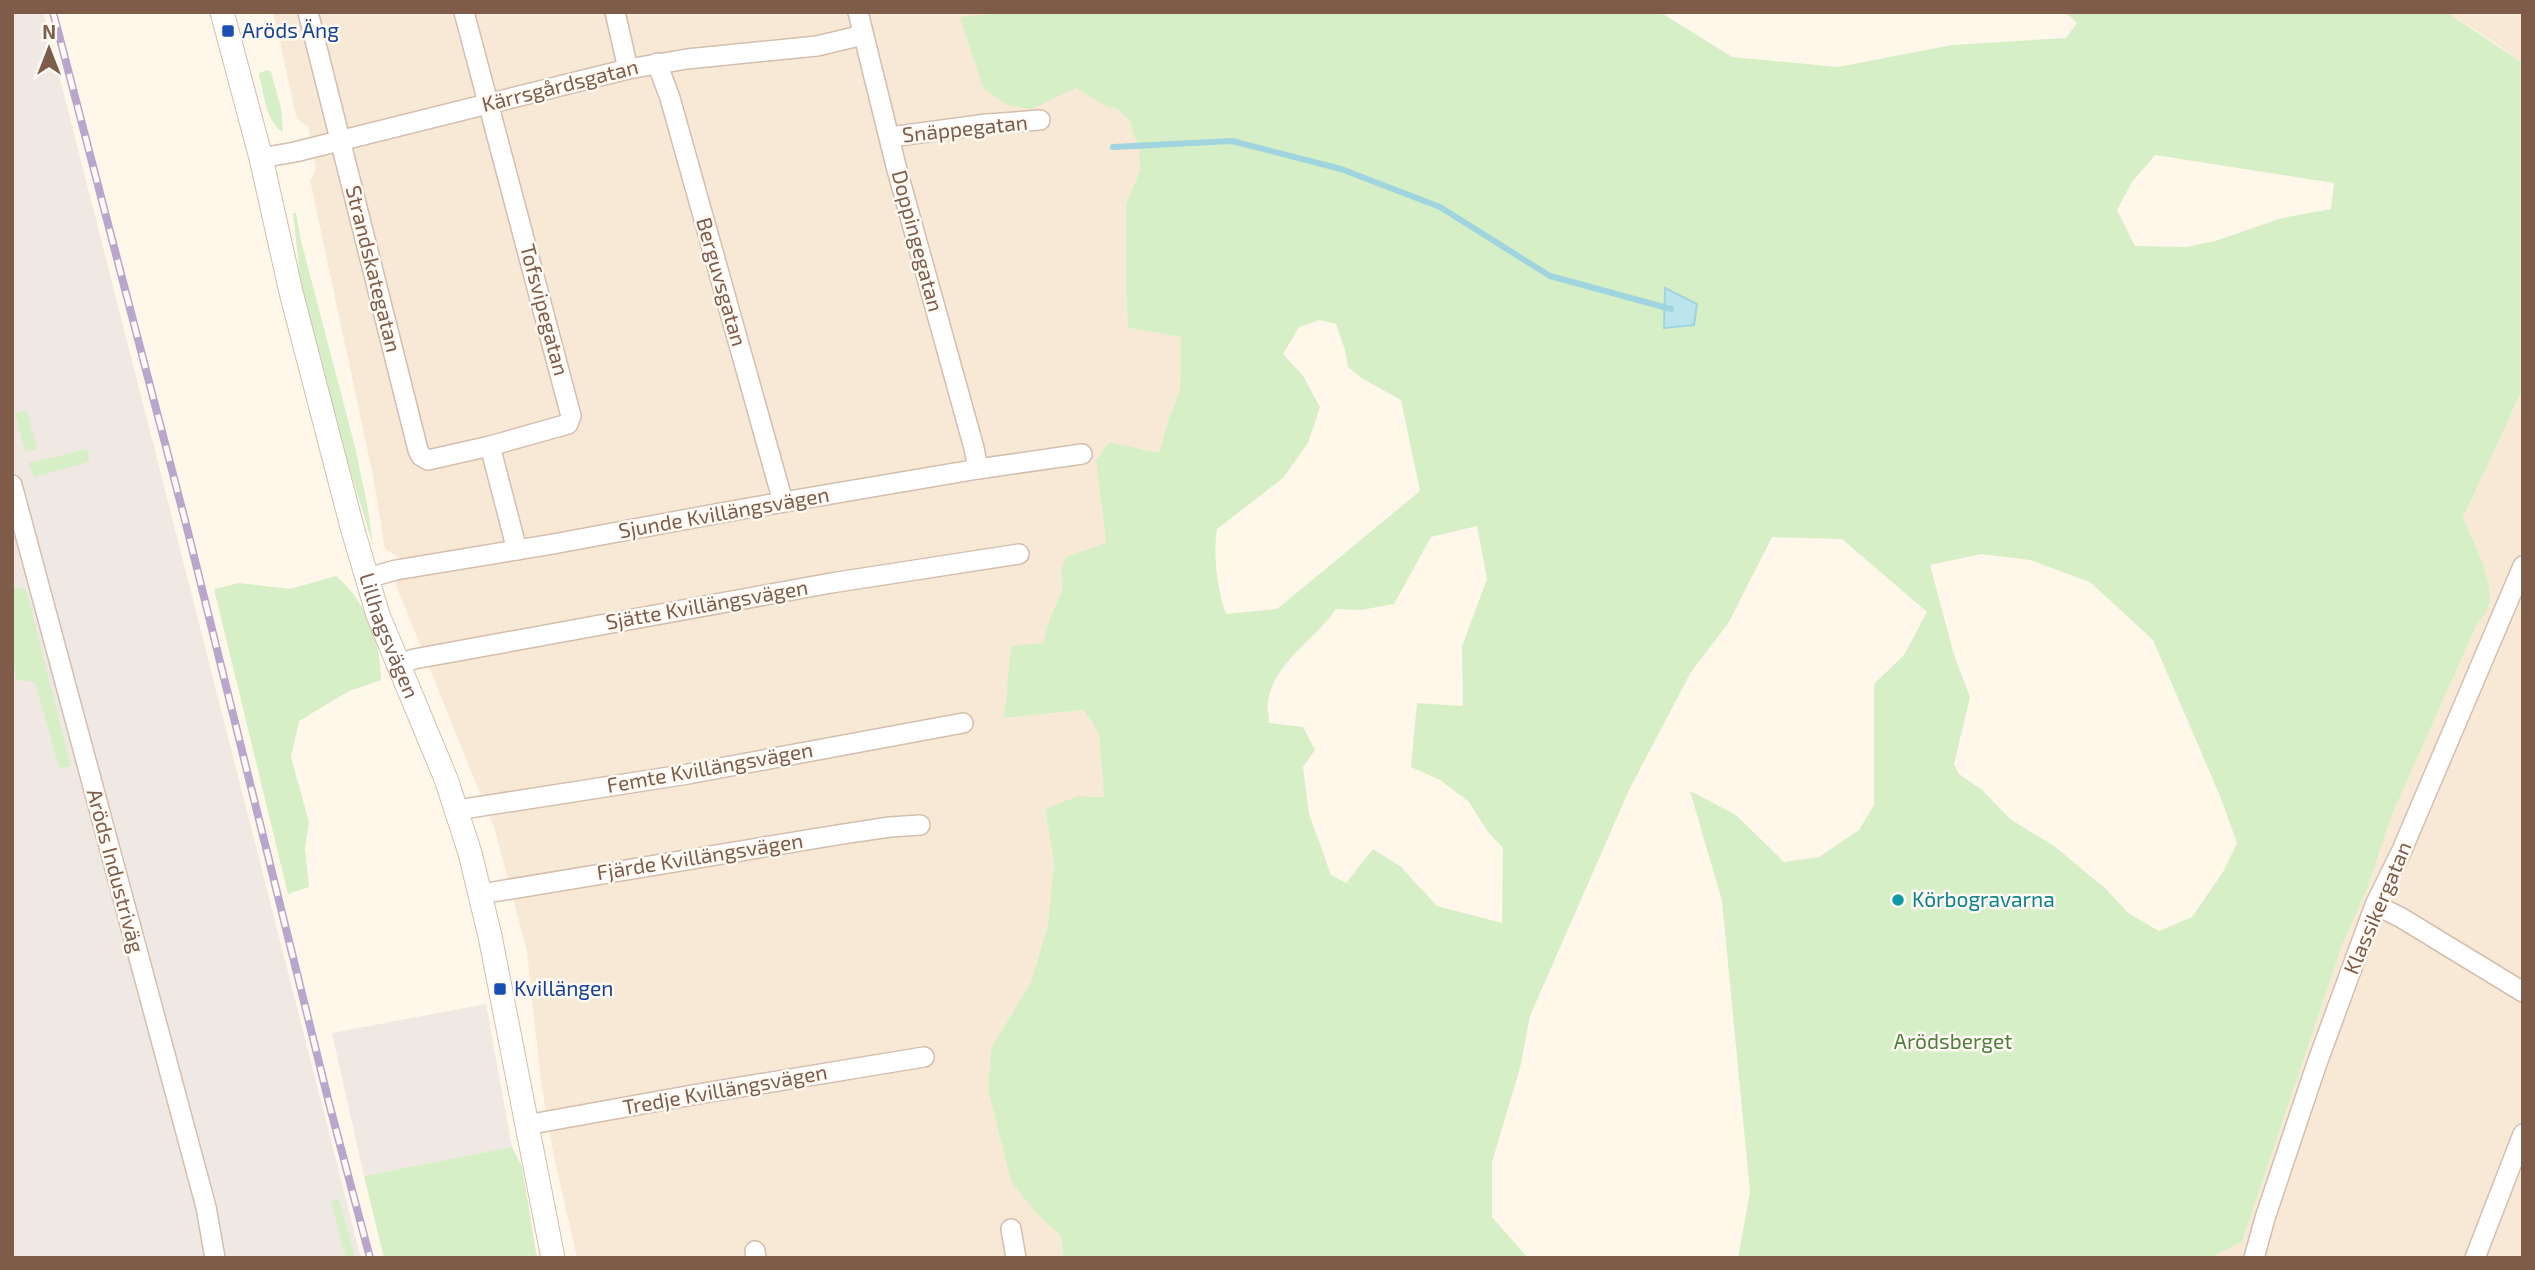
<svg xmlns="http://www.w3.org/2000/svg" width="2535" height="1270" font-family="'Exo 2',sans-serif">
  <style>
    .residential { fill: #f8e9d7 }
    .industrial { fill: #f0e9e3 }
    .green { fill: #d6efc6; fill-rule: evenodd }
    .water { fill: #bbe4ec; stroke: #a0d5df; stroke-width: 2 }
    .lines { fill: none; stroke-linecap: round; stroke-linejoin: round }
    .stream { stroke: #a0d5df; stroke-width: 6 }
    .minor-casing { stroke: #d4bead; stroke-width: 22 }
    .tertiary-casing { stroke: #d4bead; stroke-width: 25 }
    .minor { stroke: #fff; stroke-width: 19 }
    .tertiary { stroke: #fff; stroke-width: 23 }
    .rail-casing { stroke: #baa5cc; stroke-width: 8 }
    .rail { stroke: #fffaf3; stroke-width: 5; stroke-dasharray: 16; stroke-linecap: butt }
    .transit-dot { fill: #1a4fb4; stroke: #fffaf3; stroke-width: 2.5 }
    .culture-dot { fill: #0f9aa8; stroke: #fffaf3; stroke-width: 2.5 }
    .labels { text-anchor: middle; stroke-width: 5; stroke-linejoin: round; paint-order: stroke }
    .transit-label { font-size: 21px; fill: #164399; stroke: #fffaf3; text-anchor: start }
    .street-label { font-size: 21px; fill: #7e5c49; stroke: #fffaf3 }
    .culture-label { font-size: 21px; fill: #0d838f; stroke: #fffaf3; text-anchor: start }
    .park-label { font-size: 21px; fill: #4f7f3c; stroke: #fffaf3 }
  </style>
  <rect width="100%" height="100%" fill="#fff7ea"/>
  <!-- residential -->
  <g class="residential">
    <polygon points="273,12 1005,12 1032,109 1076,88 1105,106 1118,108 1129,120 1139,150 1140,170 1126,204 1126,293 1128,328 1181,337 1180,392 1169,417 1159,453 1110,442 1096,460 1106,543 1061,571 1062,591 1050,617 1043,644 1011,646 1004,718 1084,710 1099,734 1104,797 1078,796 1045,810 1054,863 1048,924 1031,982 991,1048 988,1090 1035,1212 1061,1236 1063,1258 577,1258 553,1152 541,1082 527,952 495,830 395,583 402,576 399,558 385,549 373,476 310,180 316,170 308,126 297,119"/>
    <polygon points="2446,12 2523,12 2523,63 2489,39"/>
    <polygon points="2523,388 2523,1258 2215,1258 2217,1254 2242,1242 2343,943 2366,892 2391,817 2476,626 2489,606 2479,553 2463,518"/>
  </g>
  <!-- industrial -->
  <g class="industrial">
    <polygon points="12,12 43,12 361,1258 12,1258"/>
    <polygon points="486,1004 512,1147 364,1176 332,1033"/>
  </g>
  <!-- green -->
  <g class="green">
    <path d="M 1005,12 L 1660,12 L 1732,57 L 1838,67 L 1952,45 L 2066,38 L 2077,23 L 2065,12 L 2446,12 L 2523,63 L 2523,388 L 2463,518 C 2472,538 2497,587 2488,607 C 2486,614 2480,620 2476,626 L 2391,817 L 2366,892 L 2343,943 L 2242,1242 L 2217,1254 L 2215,1258 L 1738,1258 L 1750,1192 L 1722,901 L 1690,791 L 1736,815 L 1784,862 L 1819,857 L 1859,830 L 1874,805 L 1874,684 L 1904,655 L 1927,612 L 1842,539 L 1772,537 L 1729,622 L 1691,672 L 1629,790 L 1530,1016 L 1520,1068 L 1492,1162 L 1492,1217 L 1528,1258 L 1063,1258 L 1061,1236 L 1035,1212 L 1011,1181 L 988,1090 L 991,1048 L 1031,982 L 1048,924 L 1054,863 L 1045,809 L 1078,796 L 1104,797 L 1099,734 L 1084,710 L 1004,718 L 1011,646 L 1043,643 L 1050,617 L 1062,591 L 1061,571 L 1066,557 L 1106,543 L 1096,460 L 1110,442 L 1159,453 L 1169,417 L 1180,392 L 1181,337 L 1128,328 L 1126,293 L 1126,204 L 1140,170 L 1139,150 L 1129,120 L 1118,109 L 1105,106 L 1076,88 L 1032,109 L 1007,105 L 983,88 L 960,17 ZM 2155,155 L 2334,183 L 2331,209 L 2282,218 L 2215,241 L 2187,247 L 2135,246 L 2117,210 L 2132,182 ZM 1320,320 L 1336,324 L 1345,350 L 1348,367 L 1363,379 L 1401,400 L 1420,491 L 1277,609 L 1226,614 C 1217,588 1213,556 1217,529 L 1283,478 L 1308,443 L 1320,407 L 1303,376 L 1283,354 L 1299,327 ZM 1477,526 L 1487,579 L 1462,646 L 1463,706 L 1417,703 L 1411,767 L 1440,780 L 1469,802 L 1488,832 L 1503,848 L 1502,923 L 1437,906 L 1400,866 L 1373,849 L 1346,883 L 1331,875 L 1309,814 L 1303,767 L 1315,750 L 1303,727 L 1269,723 C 1269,717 1267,708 1268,701 C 1275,661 1314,641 1336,609 L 1361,610 L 1394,604 L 1431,537 ZM 1981,554 L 2030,560 L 2090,582 L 2153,640 L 2220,796 L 2237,843 L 2223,872 L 2192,917 L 2159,931 L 2128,913 L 2106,889 L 2054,846 L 2010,819 L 1982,790 L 1959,774 L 1954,764 L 1970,697 L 1954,655 L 1930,565 Z"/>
    <path d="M 267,70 L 271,72 L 281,108 L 283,132 C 266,123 264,93 259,75 L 259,73 Z"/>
    <polygon points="293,213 296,213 301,241 354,443 367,503 373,545 348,463 301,285"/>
    <polygon points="27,410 37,449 25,452 15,413"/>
    <polygon points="88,449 89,462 34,477 28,463"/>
    <path d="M 336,576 C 366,601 381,642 381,680 L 349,691 L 299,721 L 291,757 L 309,822 L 305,848 L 309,887 L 288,894 L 214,589 L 239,583 L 290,589 Z"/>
    <polygon points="17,588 26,589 71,766 59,768 35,682 17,680 12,658 12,590"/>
    <polygon points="512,1147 522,1167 537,1258 384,1258 364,1176"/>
    <polygon points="339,1199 354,1254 355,1258 346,1258 331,1200"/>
  </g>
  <!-- water -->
  <polygon class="water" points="1665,288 1697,304 1694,325 1664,328"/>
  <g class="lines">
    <!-- stream -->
    <polyline class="stream" points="1113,147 1232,141 1341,169 1440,207 1550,276 1671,309"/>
    <!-- minor casing -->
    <g class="minor-casing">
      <g id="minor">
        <polyline points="308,12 418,450 421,456 428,460 490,446"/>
        <polyline points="464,12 571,416 568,424 490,446 517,550"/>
        <polyline points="615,12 628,69"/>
        <polyline points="858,12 896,166 974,448 978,469"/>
        <polyline points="657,63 670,98 783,502"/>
        <polyline points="890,137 987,124 1040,120"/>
        <polyline points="261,158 295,152 628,69 687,59 817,46 863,35"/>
        <polyline points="12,485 206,1207 215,1258"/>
        <polyline points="367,578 396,570 553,544 737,510 978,469 1082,454"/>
        <polyline points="397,665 414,659 831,583 1019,554"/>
        <polyline points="457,810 688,774 963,723"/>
        <polyline points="481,894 843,834 890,827 920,825"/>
        <polyline points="2375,905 2400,917 2523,992"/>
        <polyline points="526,1125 698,1094 924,1057"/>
        <polyline points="1011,1229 1016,1258"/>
        <polyline points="755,1251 756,1258"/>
        <polyline points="2254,1258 2265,1218 2316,1066 2375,905 2402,850 2523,566"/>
        <polyline points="2475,1258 2523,1134"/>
      </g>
    </g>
    <!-- tertiary casing -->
    <g class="tertiary-casing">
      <g id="tertiary">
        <path id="s1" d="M 222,12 L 261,158 L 291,292 L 352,527 L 378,615 L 446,779 L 470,853 L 490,936 L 553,1258"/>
      </g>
    </g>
    <!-- minor -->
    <use href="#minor" class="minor"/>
    <!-- tertiary -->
    <use href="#tertiary" class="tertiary"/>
    <!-- rail casing -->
    <g class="rail-casing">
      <polyline id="rail" points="53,12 187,528 330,1107 370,1258"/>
    </g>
    <!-- rail -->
    <use href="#rail" class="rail"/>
  </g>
  <!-- markers -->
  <g class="transit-dot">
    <rect x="221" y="24" width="14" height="14" rx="3.5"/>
    <rect x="493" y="982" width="14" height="14" rx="3.5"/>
  </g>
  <circle class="culture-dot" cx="1898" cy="900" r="7"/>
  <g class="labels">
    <!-- transit labels -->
    <g class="transit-label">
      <text x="242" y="38">Aröds Äng</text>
      <text x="514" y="996">Kvillängen</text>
    </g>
    <!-- street labels -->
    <g class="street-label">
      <text transform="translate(560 86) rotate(-14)" y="7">Kärrsgårdsgatan</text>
      <text transform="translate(965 129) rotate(-6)" y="7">Snäppegatan</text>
      <text transform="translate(917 241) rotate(75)" y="7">Doppingegatan</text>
      <text transform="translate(373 269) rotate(76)" y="7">Strandskategatan</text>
      <text transform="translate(721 282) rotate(74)" y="7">Berguvsgatan</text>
      <text transform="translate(544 310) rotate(75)" y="7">Tofsvipegatan</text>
      <text transform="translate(724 513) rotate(-10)" y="7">Sjunde Kvillängsvägen</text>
      <text transform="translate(707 605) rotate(-10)" y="7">Sjätte Kvillängsvägen</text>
      <text dy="7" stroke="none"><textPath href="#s1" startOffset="646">Lillhagsvägen</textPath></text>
      <text transform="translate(710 768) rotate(-10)" y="7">Femte Kvillängsvägen</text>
      <text transform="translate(700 857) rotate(-9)" y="7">Fjärde Kvillängsvägen</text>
      <text transform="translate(115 871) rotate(75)" y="7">Aröds Industriväg</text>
      <text transform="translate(2378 908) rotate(-67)" y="7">Klassikergatan</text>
      <text transform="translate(725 1090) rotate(-10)" y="7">Tredje Kvillängsvägen</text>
    </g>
    <!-- culture labels -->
    <g class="culture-label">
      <text x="1912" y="907">Körbogravarna</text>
    </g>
    <!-- park labels -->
    <g class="park-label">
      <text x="1953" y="1049">Arödsberget</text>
    </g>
  </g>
  <!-- border -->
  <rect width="2535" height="1270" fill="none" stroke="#7e5c49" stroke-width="28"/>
  <!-- north arrow -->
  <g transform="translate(49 49)" stroke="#fffaf3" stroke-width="5" paint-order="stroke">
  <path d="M0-5L12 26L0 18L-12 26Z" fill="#7e5c49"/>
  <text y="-10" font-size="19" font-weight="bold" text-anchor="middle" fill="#7e5c49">N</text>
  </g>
</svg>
